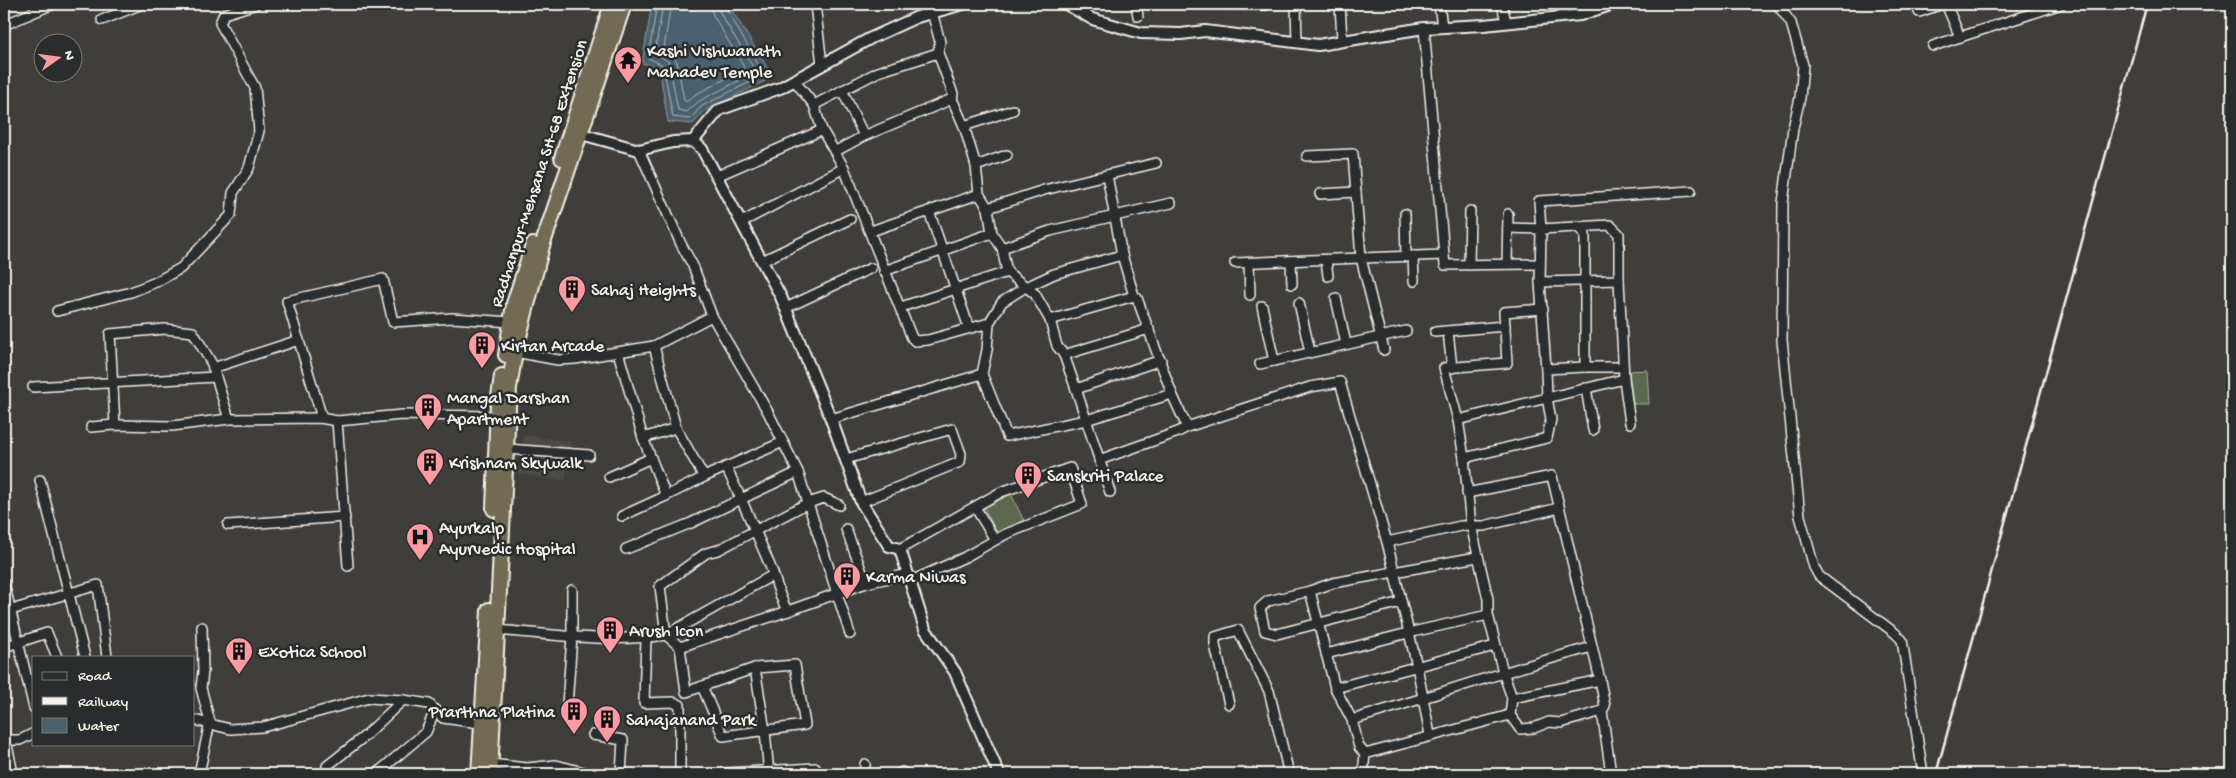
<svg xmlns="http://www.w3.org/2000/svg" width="2236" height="778" font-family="'Gochi Hand',sans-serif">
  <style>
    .built { fill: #4f4944 }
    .green { fill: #5b674f; stroke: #a8ac9c }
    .water { fill: #4b616e; stroke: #8f9b9f }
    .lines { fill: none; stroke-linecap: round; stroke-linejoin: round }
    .shore { stroke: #b0b7b7; stroke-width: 1 }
    .minor-casing { stroke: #f4f1e8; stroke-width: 12 }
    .tertiary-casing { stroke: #f4f1e8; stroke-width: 14 }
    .trunk-casing { stroke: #f4f1e8; stroke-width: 18 }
    .minor { stroke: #2a2d2e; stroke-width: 9 }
    .tertiary { stroke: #2a2d2e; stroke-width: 10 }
    .trunk { stroke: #736b52; stroke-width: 14 }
    .rail { stroke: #f4f1e8; stroke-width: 2.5 }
    .labels { text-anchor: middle; stroke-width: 5; stroke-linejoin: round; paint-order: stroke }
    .poi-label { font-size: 18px; fill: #f4f1e8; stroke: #2a2d2e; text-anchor: start }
    .street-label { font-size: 18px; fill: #f4f1e8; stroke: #2a2d2e }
  </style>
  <rect width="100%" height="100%" fill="#403e3b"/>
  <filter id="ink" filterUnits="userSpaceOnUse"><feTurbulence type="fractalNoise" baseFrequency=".02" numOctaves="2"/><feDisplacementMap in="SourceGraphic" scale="10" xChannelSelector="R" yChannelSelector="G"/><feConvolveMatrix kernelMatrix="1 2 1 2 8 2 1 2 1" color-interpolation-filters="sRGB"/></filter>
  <g filter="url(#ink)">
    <!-- built -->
    <polygon class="built" points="524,435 571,442 565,481 518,474"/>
    <!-- green -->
    <g class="green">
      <polygon points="1647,370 1649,404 1633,404 1629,371"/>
      <polygon points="1011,494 1024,521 997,533 984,508"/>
    </g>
    <!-- water -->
    <polygon class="water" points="652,4 728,4 773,77 705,111 693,124 668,122 659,67 642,63"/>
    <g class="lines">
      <!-- shore -->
      <g class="shore">
        <polyline points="657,4 648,58 663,65 673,117 690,119 702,106 764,75 724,4"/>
        <polyline points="663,4 655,53 669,62 678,110 687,112 699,101 756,72 719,11 718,4"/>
        <polyline points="671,4 664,48 673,55 677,62 684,100 686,102 696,94 745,69 713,15 710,4"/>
      </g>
      <!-- minor casing -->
      <g class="minor-casing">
        <g id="minor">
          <polyline points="815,4 822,65"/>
          <polyline points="1136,4 1138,16"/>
          <polyline points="1200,4 1266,5"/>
          <polyline points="1296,4 1297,42"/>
          <polyline points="1340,4 1342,40"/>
          <polyline points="1439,4 1442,27"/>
          <polyline points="1502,4 1506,22"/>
          <polyline points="1587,4 1588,12"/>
          <polyline points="1777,4 1791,23 1803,65 1800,98 1793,128 1783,203 1782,340 1800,516 1814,567 1819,576 1895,633 1902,640 1923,774"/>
          <polyline points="1946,4 1960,37 2061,4"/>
          <polyline points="932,12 940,42 938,53 953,94 952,99 964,126 976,166 979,194 988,208 992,233 1002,248 1007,272 1035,294 1050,320 1057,346 1064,355 1076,389 1110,492"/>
          <polyline points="1919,12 1942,4"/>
          <polyline points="102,20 142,4"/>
          <polyline points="4,25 53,4"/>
          <polyline points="1424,28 1444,255"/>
          <polyline points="1933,46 1960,37"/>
          <polyline points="794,80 814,105 822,130 844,168 912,338 915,341 928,340 989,323"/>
          <polyline points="842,90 864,136"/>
          <polyline points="814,105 878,72 938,53"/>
          <polyline points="964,126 1013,110"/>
          <polyline points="639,150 681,244 693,266 712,316 768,412 798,472 850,634"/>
          <polyline points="836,151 864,136 952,99"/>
          <polyline points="976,166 1007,155"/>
          <polyline points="1107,175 1122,255 1134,296 1137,298 1172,394 1187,427"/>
          <polyline points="717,176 822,130"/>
          <polyline points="1320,194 1356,192"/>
          <polyline points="988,208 1044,190 1156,163"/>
          <polyline points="929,211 969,328"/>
          <polyline points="1405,214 1406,257"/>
          <polyline points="742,222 844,168"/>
          <polyline points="1577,226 1585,234 1585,367 1623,367"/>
          <polyline points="1508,228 1541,229 1540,282 1619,280 1624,379"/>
          <polyline points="871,231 979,194"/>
          <polyline points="1002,248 1050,231 1171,203"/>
          <polyline points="1122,255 1054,274 1024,288 1002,302 989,323 987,350 982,374 1007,436 1086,420 1172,394"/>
          <polyline points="1413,256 1414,281"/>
          <polyline points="1326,260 1328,276"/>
          <polyline points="762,261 850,219"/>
          <polyline points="1291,261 1292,284"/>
          <polyline points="1235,263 1361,258 1353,154 1307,156"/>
          <polyline points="1249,263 1250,295"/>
          <polyline points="1507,264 1508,214"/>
          <polyline points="1469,265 1470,211"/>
          <polyline points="884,271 992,233"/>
          <polyline points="1619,280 1619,234 1610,225 1541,229 1539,201 1691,191"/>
          <polyline points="1540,282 1546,369"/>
          <polyline points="1336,298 1346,344"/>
          <polyline points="1299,303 1310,352"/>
          <polyline points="1262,306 1274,361"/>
          <polyline points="901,307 1007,272"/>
          <polyline points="786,308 871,268"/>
          <polyline points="1543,309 1504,312 1507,363 1444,368 1458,420 1464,458 1471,525 1488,599 1488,615 1503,672 1512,698 1510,715 1520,729 1534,728 1549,722 1561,723 1602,711"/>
          <polyline points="57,311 131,292 156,282 181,268 231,215 233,193 249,168 259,131 255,88 220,23 224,14 256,4"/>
          <polyline points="1050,320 1134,296"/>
          <polyline points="1448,331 1452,368"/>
          <polyline points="1435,332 1505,326"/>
          <polyline points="654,346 712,316"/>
          <polyline points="1384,350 1361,258 1444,255 1445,265 1540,264"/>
          <polyline points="515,352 558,360 575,359 654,346 676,428 643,438"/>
          <polyline points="618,352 643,438 666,496 704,477 676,428"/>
          <polyline points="1064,355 1149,329"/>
          <polyline points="1260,364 1406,331"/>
          <polyline points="1585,367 1546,369 1547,398 1624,379 1630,423"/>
          <polyline points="213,368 299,340"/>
          <polyline points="33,387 216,377"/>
          <polyline points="1586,388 1593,430"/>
          <polyline points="1076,389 1161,360"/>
          <polyline points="322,418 287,301 383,279 393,322 452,318 511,322"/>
          <polyline points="831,419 982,374"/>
          <polyline points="1458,420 1547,398 1551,419 1547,438 1464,458"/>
          <polyline points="337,421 348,566"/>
          <polyline points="115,425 110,334 165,329 193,332 212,364 229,419"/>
          <polyline points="91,427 115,425 172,426 229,419 320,418 337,421 402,415 498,416"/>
          <path d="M 783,442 L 726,467 C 742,500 757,534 771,568 C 776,580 780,601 788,611 L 866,583 L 908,574"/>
          <polyline points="506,449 589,455"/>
          <polyline points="846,459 952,429 961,454 960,462 861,502"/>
          <polyline points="1099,460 1178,432 1187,427 1310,387 1340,382 1387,542 1417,666 1430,735"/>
          <polyline points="609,477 651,458"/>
          <polyline points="704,477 726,467"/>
          <polyline points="40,480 85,657"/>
          <polyline points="1467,493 1552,476 1600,680 1605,706 1602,711 1611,774"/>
          <polyline points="975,507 995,540"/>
          <polyline points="622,516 666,496"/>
          <polyline points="228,525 345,517"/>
          <polyline points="846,529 866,583"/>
          <polyline points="1387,542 1461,526 1484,526 1559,508"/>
          <polyline points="626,549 691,523 798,472"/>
          <polyline points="900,549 1001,492 1070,468 1082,504 1006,534 965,557 911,581"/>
          <polyline points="773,575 666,635 680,647 788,611"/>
          <polyline points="4,583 34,708"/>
          <polyline points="1310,591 1335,688 1352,720 1359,747 1365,754 1363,774"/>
          <polyline points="1401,602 1277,634 1265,631 1260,608 1268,601 1310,591 1333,583 1477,557"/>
          <polyline points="4,612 98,585 107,657"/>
          <path d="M 498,630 C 553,635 611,643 666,635 L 660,586 L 706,553 L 718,550 L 808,503 L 824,498 L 839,505"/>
          <polyline points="646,638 644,703 673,702 680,705 680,774"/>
          <polyline points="4,647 47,633 57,657"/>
          <polyline points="680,647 686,692 755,668 795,665 805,725 723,736 702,686"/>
          <polyline points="1326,654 1408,633 1488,615"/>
          <polyline points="755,668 765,731 769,774"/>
          <polyline points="1335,688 1495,646"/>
          <polyline points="1512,698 1600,680"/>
          <polyline points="1229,704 1215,645 1215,637 1238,630 1269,691 1289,774"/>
          <polyline points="567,705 572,637 572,590"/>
          <polyline points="194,720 230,729 263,727 369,698 403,700 429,704 443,718 487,724"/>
          <path d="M 1352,720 C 1432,696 1511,669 1592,647"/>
          <polyline points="593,735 623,740 621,774"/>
          <polyline points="4,740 20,740 34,733"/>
          <polyline points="6,740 13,774"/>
          <polyline points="1365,754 1510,715"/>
          <polyline points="490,764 527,768 556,765 591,774"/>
          <polyline points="865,764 865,774"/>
          <polyline points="327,766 365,736 403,700"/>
          <polyline points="902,772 902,774"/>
          <polyline points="727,773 815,768"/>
          <polyline points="199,774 210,722 201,688 203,672 202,627"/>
          <polyline points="376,774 426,732 435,710"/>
        </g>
      </g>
      <!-- tertiary casing -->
      <g class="tertiary-casing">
        <g id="tertiary">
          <polyline points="1066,4 1092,19 1141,33 1181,34 1205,31 1318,45 1424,28 1484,25 1580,15 1613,4"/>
          <polyline points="574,132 639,150 673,142 693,141 719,110 780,88 871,38 917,17 963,4"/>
          <polyline points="693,141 702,149 781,297 831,419 861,502 889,546 900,549 925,629 955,672 999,774"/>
        </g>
      </g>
      <!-- trunk casing -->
      <g class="trunk-casing">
        <g id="trunk">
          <polyline points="562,158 612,4"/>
          <polyline points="506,355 514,304 533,245"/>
          <polyline points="494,509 498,403 502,376"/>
          <polyline points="479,774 489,610"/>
          <polyline points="490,774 509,388 515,352 542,246 624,4"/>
        </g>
      </g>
      <!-- minor -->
      <use href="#minor" class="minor"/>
      <!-- tertiary -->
      <use href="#tertiary" class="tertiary"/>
      <!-- trunk -->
      <use href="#trunk" class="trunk"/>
      <!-- rail -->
      <polyline class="rail" points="1936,774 2147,4"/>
    </g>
  </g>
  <!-- icons -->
  <defs>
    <g id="temple-pin" transform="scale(1.4375)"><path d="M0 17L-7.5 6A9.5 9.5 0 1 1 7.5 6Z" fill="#ff9aa2" stroke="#2a2d2e"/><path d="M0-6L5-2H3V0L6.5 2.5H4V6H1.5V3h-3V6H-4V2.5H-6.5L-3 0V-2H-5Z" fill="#111"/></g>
    <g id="building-pin" transform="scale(1.4375)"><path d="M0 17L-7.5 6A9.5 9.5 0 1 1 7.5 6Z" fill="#ff9aa2" stroke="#2a2d2e"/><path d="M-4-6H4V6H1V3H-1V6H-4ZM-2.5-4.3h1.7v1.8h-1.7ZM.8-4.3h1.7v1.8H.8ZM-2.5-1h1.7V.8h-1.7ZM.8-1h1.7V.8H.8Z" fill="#111"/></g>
    <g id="hospital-pin" transform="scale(1.4375)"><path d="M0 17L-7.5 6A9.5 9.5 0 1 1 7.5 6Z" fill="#ff9aa2" stroke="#2a2d2e"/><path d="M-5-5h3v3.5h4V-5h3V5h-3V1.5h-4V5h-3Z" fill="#111"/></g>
  </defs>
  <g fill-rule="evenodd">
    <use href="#temple-pin" x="628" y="60"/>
    <use href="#building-pin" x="572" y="289"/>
    <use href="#building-pin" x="482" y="345"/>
    <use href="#building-pin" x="428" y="407"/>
    <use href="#building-pin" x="430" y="462"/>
    <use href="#building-pin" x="1028" y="475"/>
    <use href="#hospital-pin" x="420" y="537"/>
    <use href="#building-pin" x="847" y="576"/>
    <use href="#building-pin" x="610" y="630"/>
    <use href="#building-pin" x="239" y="651"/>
    <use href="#building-pin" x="574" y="711"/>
    <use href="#building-pin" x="607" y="719"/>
  </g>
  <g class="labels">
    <!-- poi labels -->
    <g class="poi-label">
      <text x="647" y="56">Kashi Vishwanath<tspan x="647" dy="21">Mahadev Temple</tspan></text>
      <text x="591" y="295">Sahaj Heights</text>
      <text x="501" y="351">Kirtan Arcade</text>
      <text x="447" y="403">Mangal Darshan<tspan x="447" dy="21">Apartment</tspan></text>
      <text x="449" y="468">Krishnam Skywalk</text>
      <text x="1047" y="481">Sanskriti Palace</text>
      <text x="439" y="533">Ayurkalp<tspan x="439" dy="21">Ayurvedic Hospital</tspan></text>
      <text x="866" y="582">Karma Niwas</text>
      <text x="629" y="636">Arush Icon</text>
      <text x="258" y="657">Exotica School</text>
      <text x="555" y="717" text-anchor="end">Prarthna Platina</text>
      <text x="626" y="725">Sahajanand Park</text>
    </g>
    <!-- street labels -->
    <g class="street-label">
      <text transform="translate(538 173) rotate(-72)" y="6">Radhanpur-Mehsana SH-68 Extension</text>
    </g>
  </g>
  <!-- margin -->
  <rect width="2236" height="778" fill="none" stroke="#2a2d2e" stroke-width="20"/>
  <rect x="10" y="10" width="2216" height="758" fill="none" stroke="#f4f1e8" stroke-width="2" filter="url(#ink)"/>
  <!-- legend -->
  <rect x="32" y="656" width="162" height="90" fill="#2a2d2e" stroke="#7b7b78"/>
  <rect x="42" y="672" width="25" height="8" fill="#2a2d2e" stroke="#7b7b78"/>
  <text x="78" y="680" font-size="15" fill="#f4f1e8">Road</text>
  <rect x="42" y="697" width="25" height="8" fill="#f4f1e8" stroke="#7b7b78"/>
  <text x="78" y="706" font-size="15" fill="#f4f1e8">Railway</text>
  <rect x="42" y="718" width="25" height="15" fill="#4b616e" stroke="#7b7b78"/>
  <text x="78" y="730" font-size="15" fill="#f4f1e8">Water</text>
  <!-- north arrow -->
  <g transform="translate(58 58) rotate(76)"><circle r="24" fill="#2a2d2e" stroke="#7b7b78"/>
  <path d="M0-4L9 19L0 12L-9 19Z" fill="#ff9aa2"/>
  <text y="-8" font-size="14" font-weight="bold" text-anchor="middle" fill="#f4f1e8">N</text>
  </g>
</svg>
